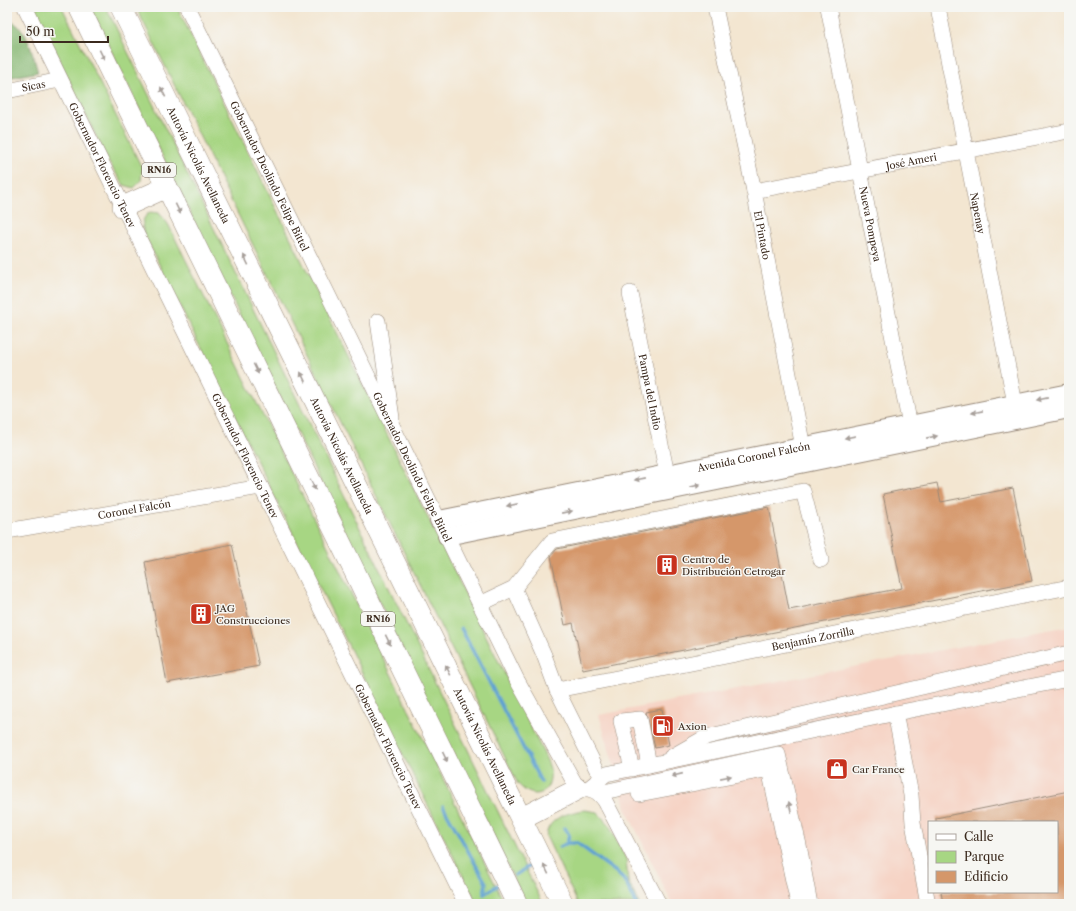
<svg xmlns="http://www.w3.org/2000/svg" width="1076" height="911" font-family="'Libre Caslon Text',serif">
  <style>
    .built { fill: #f6d2c3; fill-rule: evenodd }
    .green { fill: #a7d683; stroke: #718050 }
    .forest { fill: #85b771; stroke: #607048 }
    .lines { fill: none; stroke-linecap: round; stroke-linejoin: round }
    .stream { stroke: #5ea1d2; stroke-width: 3.5 }
    .building { fill: #d5976a }
    .minor-casing { stroke: #978878; stroke-width: 16 }
    .major-casing { stroke: #978878; stroke-width: 20 }
    .highway-casing { stroke: #978878; stroke-width: 22 }
    .minor { stroke: #fff; stroke-width: 15 }
    .major { stroke: #fff; stroke-width: 18 }
    .highway { stroke: #fff; stroke-width: 21 }
    .oneway { fill: #a79f9a }
    .labels { text-anchor: middle; stroke-width: 3; stroke-linejoin: round; paint-order: stroke }
    .shield { fill: #f6f6f2; stroke: #73675e; stroke-width: 1 }
    .shield-label { font-size: 9px; font-weight: bold; fill: #3b2a1e }
    .street-label { font-size: 10px; fill: #3b2a1e; stroke: #f6f6f2 }
    .poi-label { font-size: 10px; fill: #3b2a1e; stroke: #f6f6f2; text-anchor: start }
  </style>
  <rect width="100%" height="100%" fill="#f6f6f2"/>
  <filter id="ink" filterUnits="userSpaceOnUse"><feTurbulence type="fractalNoise" baseFrequency=".025" numOctaves="2"/><feDisplacementMap in="SourceGraphic" scale="8" xChannelSelector="R" yChannelSelector="G"/><feConvolveMatrix kernelMatrix="1 2 1 2 8 2 1 2 1" color-interpolation-filters="sRGB"/></filter>
  <filter id="wash" filterUnits="userSpaceOnUse"><feTurbulence type="fractalNoise" baseFrequency=".012" numOctaves="4" result="noise"/><feDisplacementMap in="SourceGraphic" scale="16" xChannelSelector="R" yChannelSelector="G"/><feGaussianBlur stdDeviation="0.9" result="paint"/><feColorMatrix in="noise" values="0 0 0 0 0 0 0 0 0 0 0 0 0 0 0 0 0 1.4 0 .05"/><feComposite in="paint" operator="in"/></filter>
  <g filter="url(#wash)">
    <rect width="100%" height="100%" fill="#f3e6d1"/>
    <!-- built -->
    <path class="built" d="M 1069,626 L 1069,904 L 672,904 L 627,811 L 599,715 ZM 929,822 L 1057,822 L 1057,892 L 929,892 Z"/>
    <!-- green -->
    <g class="green">
      <polygon points="34,7 62,7 142,168 141,181 134,188 124,185 109,163"/>
      <polygon points="90,7 106,7 543,904 526,904"/>
      <path d="M 136,7 L 177,7 L 544,754 C 546,759 549,764 550,769 C 553,793 535,803 518,784 Z"/>
      <path d="M 150,212 L 159,213 L 168,224 L 505,904 L 477,904 L 144,234 C 142,224 141,219 150,212 Z"/>
      <path d="M 585,810 L 597,812 L 609,825 L 626,859 L 628,881 L 639,904 L 578,904 L 546,836 C 549,817 567,813 585,810 Z"/>
    </g>
    <!-- forest -->
    <path class="forest" d="M 7,21 C 27,22 33,57 38,72 L 7,78 Z"/>
    <g class="lines">
      <!-- stream -->
      <g class="stream">
        <polyline points="461,628 541,782"/>
        <polyline points="443,806 486,883 484,894"/>
        <polyline points="565,828 569,835 567,843"/>
        <polyline points="560,847 567,843 577,843 616,872 625,881 636,904"/>
        <polyline points="515,875 536,862"/>
        <polyline points="484,894 498,885"/>
      </g>
    </g>
    <g id="blocks">
      <!-- building -->
      <g class="building">
        <polygon points="937,483 941,502 1013,488 1032,581 583,670 573,623 565,625 551,556 557,549 769,507 789,610 902,588 883,494"/>
        <polygon points="232,544 259,666 167,683 145,562"/>
        <polygon points="662,709 669,745 655,748 646,712"/>
        <polygon points="1069,791 1069,904 943,904 941,892 1057,892 1057,822 936,822 936,818"/>
      </g>
    </g>
  </g>
  <g filter="url(#ink)">
    <use href="#blocks" fill-opacity="0" stroke="#978878" stroke-width="1"/>
    <g class="lines">
      <!-- minor casing -->
      <g class="minor-casing">
        <g id="minor">
          <path id="s1" d="M 25,7 L 466,904"/>
          <path id="s2" d="M 187,7 L 517,680 L 578,789 C 591,788 597,790 605,801 L 659,904"/>
          <path id="s3" d="M 715,7 L 754,191 L 805,458"/>
          <path id="s4" d="M 828,7 L 912,436"/>
          <path id="s5" d="M 938,7 L 1017,414"/>
          <path id="s6" d="M 7,91 L 60,80"/>
          <path id="s7" d="M 754,191 L 1069,131"/>
          <path id="s8" d="M 630,293 L 669,484"/>
          <polyline points="378,321 392,418"/>
          <path id="s9" d="M 7,531 L 261,487"/>
          <polyline points="514,588 544,655 557,690 601,778"/>
          <polyline points="480,604 514,588 552,541 803,491 821,560"/>
          <path id="s10" d="M 557,690 L 1069,587"/>
          <polyline points="895,713 911,795 913,823 928,904"/>
          <polyline points="671,757 706,737 1069,653"/>
          <polyline points="632,769 621,721 640,719 649,765"/>
          <polyline points="589,788 606,774 906,711 1069,679"/>
          <polyline points="599,793 778,754 799,845 810,904"/>
          <polyline points="639,794 769,769 798,904"/>
        </g>
      </g>
      <!-- major casing -->
      <g class="major-casing">
        <g id="major">
          <path id="s11" d="M 439,520 L 1069,393"/>
          <polyline points="447,536 1069,409"/>
        </g>
      </g>
      <!-- highway casing -->
      <g class="highway-casing">
        <g id="highway">
          <polyline points="79,7 517,904"/>
          <path id="s12" d="M 121,7 L 563,904"/>
          <polyline points="123,207 167,187"/>
          <polyline points="522,818 578,789"/>
        </g>
      </g>
      <!-- minor -->
      <use href="#minor" class="minor"/>
      <!-- major -->
      <use href="#major" class="major"/>
      <!-- highway -->
      <use href="#highway" class="highway"/>
    </g>
    <!-- one-way arrows -->
    <defs><path id="oneway-solid" d="M-6-.8H1V-3.2L6.5 0L1 3.2V.8H-6Z"/></defs>
    <g class="oneway">
      <use href="#oneway-solid" transform="translate(102 55) rotate(64)"/>
      <use href="#oneway-solid" transform="translate(163 92) rotate(-116)"/>
      <use href="#oneway-solid" transform="translate(178 209) rotate(64)"/>
      <use href="#oneway-solid" transform="translate(246 260) rotate(-116)"/>
      <use href="#oneway-solid" transform="translate(256 369) rotate(64)"/>
      <use href="#oneway-solid" transform="translate(303 377) rotate(-116)"/>
      <use href="#oneway-solid" transform="translate(1042 399) rotate(169)"/>
      <use href="#oneway-solid" transform="translate(977 412) rotate(169)"/>
      <use href="#oneway-solid" transform="translate(850 437) rotate(169)"/>
      <use href="#oneway-solid" transform="translate(932 437) rotate(-11)"/>
      <use href="#oneway-solid" transform="translate(640 479) rotate(169)"/>
      <use href="#oneway-solid" transform="translate(313 485) rotate(64)"/>
      <use href="#oneway-solid" transform="translate(695 486) rotate(-12)"/>
      <use href="#oneway-solid" transform="translate(512 505) rotate(169)"/>
      <use href="#oneway-solid" transform="translate(567 512) rotate(-11)"/>
      <use href="#oneway-solid" transform="translate(388 640) rotate(64)"/>
      <use href="#oneway-solid" transform="translate(448 670) rotate(-117)"/>
      <use href="#oneway-solid" transform="translate(445 757) rotate(64)"/>
      <use href="#oneway-solid" transform="translate(677 775) rotate(167)"/>
      <use href="#oneway-solid" transform="translate(726 777) rotate(-11)"/>
      <use href="#oneway-solid" transform="translate(790 807) rotate(-103)"/>
      <use href="#oneway-solid" transform="translate(546 869) rotate(-116)"/>
    </g>
  </g>
  <!-- icons -->
  <defs>
    <g id="building-square" transform="scale(1.15)"><rect x="-9" y="-9" width="18" height="18" rx="4" fill="#c8321e" stroke="#f6f6f2"/><path d="M-4-6H4V6H1V3H-1V6H-4ZM-2.5-4.3h1.7v1.8h-1.7ZM.8-4.3h1.7v1.8H.8ZM-2.5-1h1.7V.8h-1.7ZM.8-1h1.7V.8H.8Z" fill="#fff"/></g>
    <g id="fuel-square" transform="scale(1.15)"><rect x="-9" y="-9" width="18" height="18" rx="4" fill="#c8321e" stroke="#f6f6f2"/><path d="M-5.5-6h7V0h2V4h1.3V-2.5L3-4.5l.8-.8L6-3V5H2.5V1h-1V6h-7ZM-4.2-4.7v3.2H.2V-4.7Z" fill="#fff"/></g>
    <g id="shop-square" transform="scale(1.15)"><rect x="-9" y="-9" width="18" height="18" rx="4" fill="#c8321e" stroke="#f6f6f2"/><path d="M-5-2.5h2.3a2.7 3.5 0 0 1 5.4 0H5L5.5 6h-11ZM-1.5-2.5h3a1.5 2.3 0 0 0-3 0Z" fill="#fff"/></g>
  </defs>
  <g fill-rule="evenodd">
    <use href="#building-square" x="667" y="565"/>
    <use href="#building-square" x="201" y="614"/>
    <use href="#fuel-square" x="663" y="726"/>
    <use href="#shop-square" x="837" y="769"/>
  </g>
  <g class="labels">
    <!-- shield labels -->
    <g class="shield">
      <rect x="142" y="163" width="34" height="14" rx="3"/>
      <rect x="361" y="612" width="34" height="14" rx="3"/>
    </g>
    <g class="shield-label">
      <text x="159" y="173">RN16</text>
      <text x="378" y="622">RN16</text>
    </g>
    <!-- street labels -->
    <g class="street-label">
      <text dy="4" stroke="none"><textPath href="#s6" startOffset="27">Sicas</textPath></text>
      <text dy="4" stroke="none"><textPath href="#s7" startOffset="160">José Ameri</textPath></text>
      <text dy="4" stroke="none"><textPath href="#s1" startOffset="176">Gobernador Florencio Tenev</textPath></text>
      <text dy="4" stroke="none"><textPath href="#s12" startOffset="176">Autovía Nicolás Avellaneda</textPath></text>
      <text dy="4" stroke="none"><textPath href="#s2" startOffset="188">Gobernador Deolindo Felipe Bittel</textPath></text>
      <text dy="4" stroke="none"><textPath href="#s5" startOffset="210">Napenay</textPath></text>
      <text dy="4" stroke="none"><textPath href="#s4" startOffset="221">Nueva Pompeya</textPath></text>
      <text dy="4" stroke="none"><textPath href="#s3" startOffset="233">El Pintado</textPath></text>
      <text dy="4" stroke="none"><textPath href="#s8" startOffset="101">Pampa del Indio</textPath></text>
      <text dy="4" stroke="none"><textPath href="#s1" startOffset="500">Gobernador Florencio Tenev</textPath></text>
      <text dy="4" stroke="none"><textPath href="#s12" startOffset="500">Autovía Nicolás Avellaneda</textPath></text>
      <text dy="4" stroke="none"><textPath href="#s11" startOffset="321">Avenida Coronel Falcón</textPath></text>
      <text dy="4" stroke="none"><textPath href="#s2" startOffset="512">Gobernador Deolindo Felipe Bittel</textPath></text>
      <text dy="4" stroke="none"><textPath href="#s9" startOffset="129">Coronel Falcón</textPath></text>
      <text dy="4" stroke="none"><textPath href="#s10" startOffset="261">Benjamín Zorrilla</textPath></text>
      <text dy="4" stroke="none"><textPath href="#s1" startOffset="824">Gobernador Florencio Tenev</textPath></text>
      <text dy="4" stroke="none"><textPath href="#s12" startOffset="824">Autovía Nicolás Avellaneda</textPath></text>
    </g>
    <!-- poi labels -->
    <g class="poi-label">
      <text x="682" y="563">Centro de<tspan x="682" dy="12">Distribución Cetrogar</tspan></text>
      <text x="216" y="612">JAG<tspan x="216" dy="12">Construcciones</tspan></text>
      <text x="678" y="730">Axion</text>
      <text x="852" y="773">Car France</text>
    </g>
  </g>
  <!-- margin -->
  <rect width="1076" height="911" fill="none" stroke="#f6f6f2" stroke-width="24"/>
  <!-- legend -->
  <rect x="928" y="821" width="130" height="72" fill="#f6f6f2" stroke="#aba49d"/>
  <rect x="936" y="834" width="20" height="6" fill="#ffffff" stroke="#aba49d"/>
  <text x="964" y="841" font-size="12" fill="#3b2a1e">Calle</text>
  <rect x="936" y="851" width="20" height="12" fill="#a7d683" stroke="#aba49d"/>
  <text x="964" y="861" font-size="12" fill="#3b2a1e">Parque</text>
  <rect x="936" y="871" width="20" height="12" fill="#d5976a" stroke="#aba49d"/>
  <text x="964" y="881" font-size="12" fill="#3b2a1e">Edificio</text>
  <!-- scale -->
  <path d="M20 36v6h88v-6" fill="none" stroke="#3b2a1e" stroke-width="2"/>
  <text x="26" y="36" font-size="12" fill="#3b2a1e" stroke="#f6f6f2" stroke-width="3" paint-order="stroke">50 m</text>
</svg>
